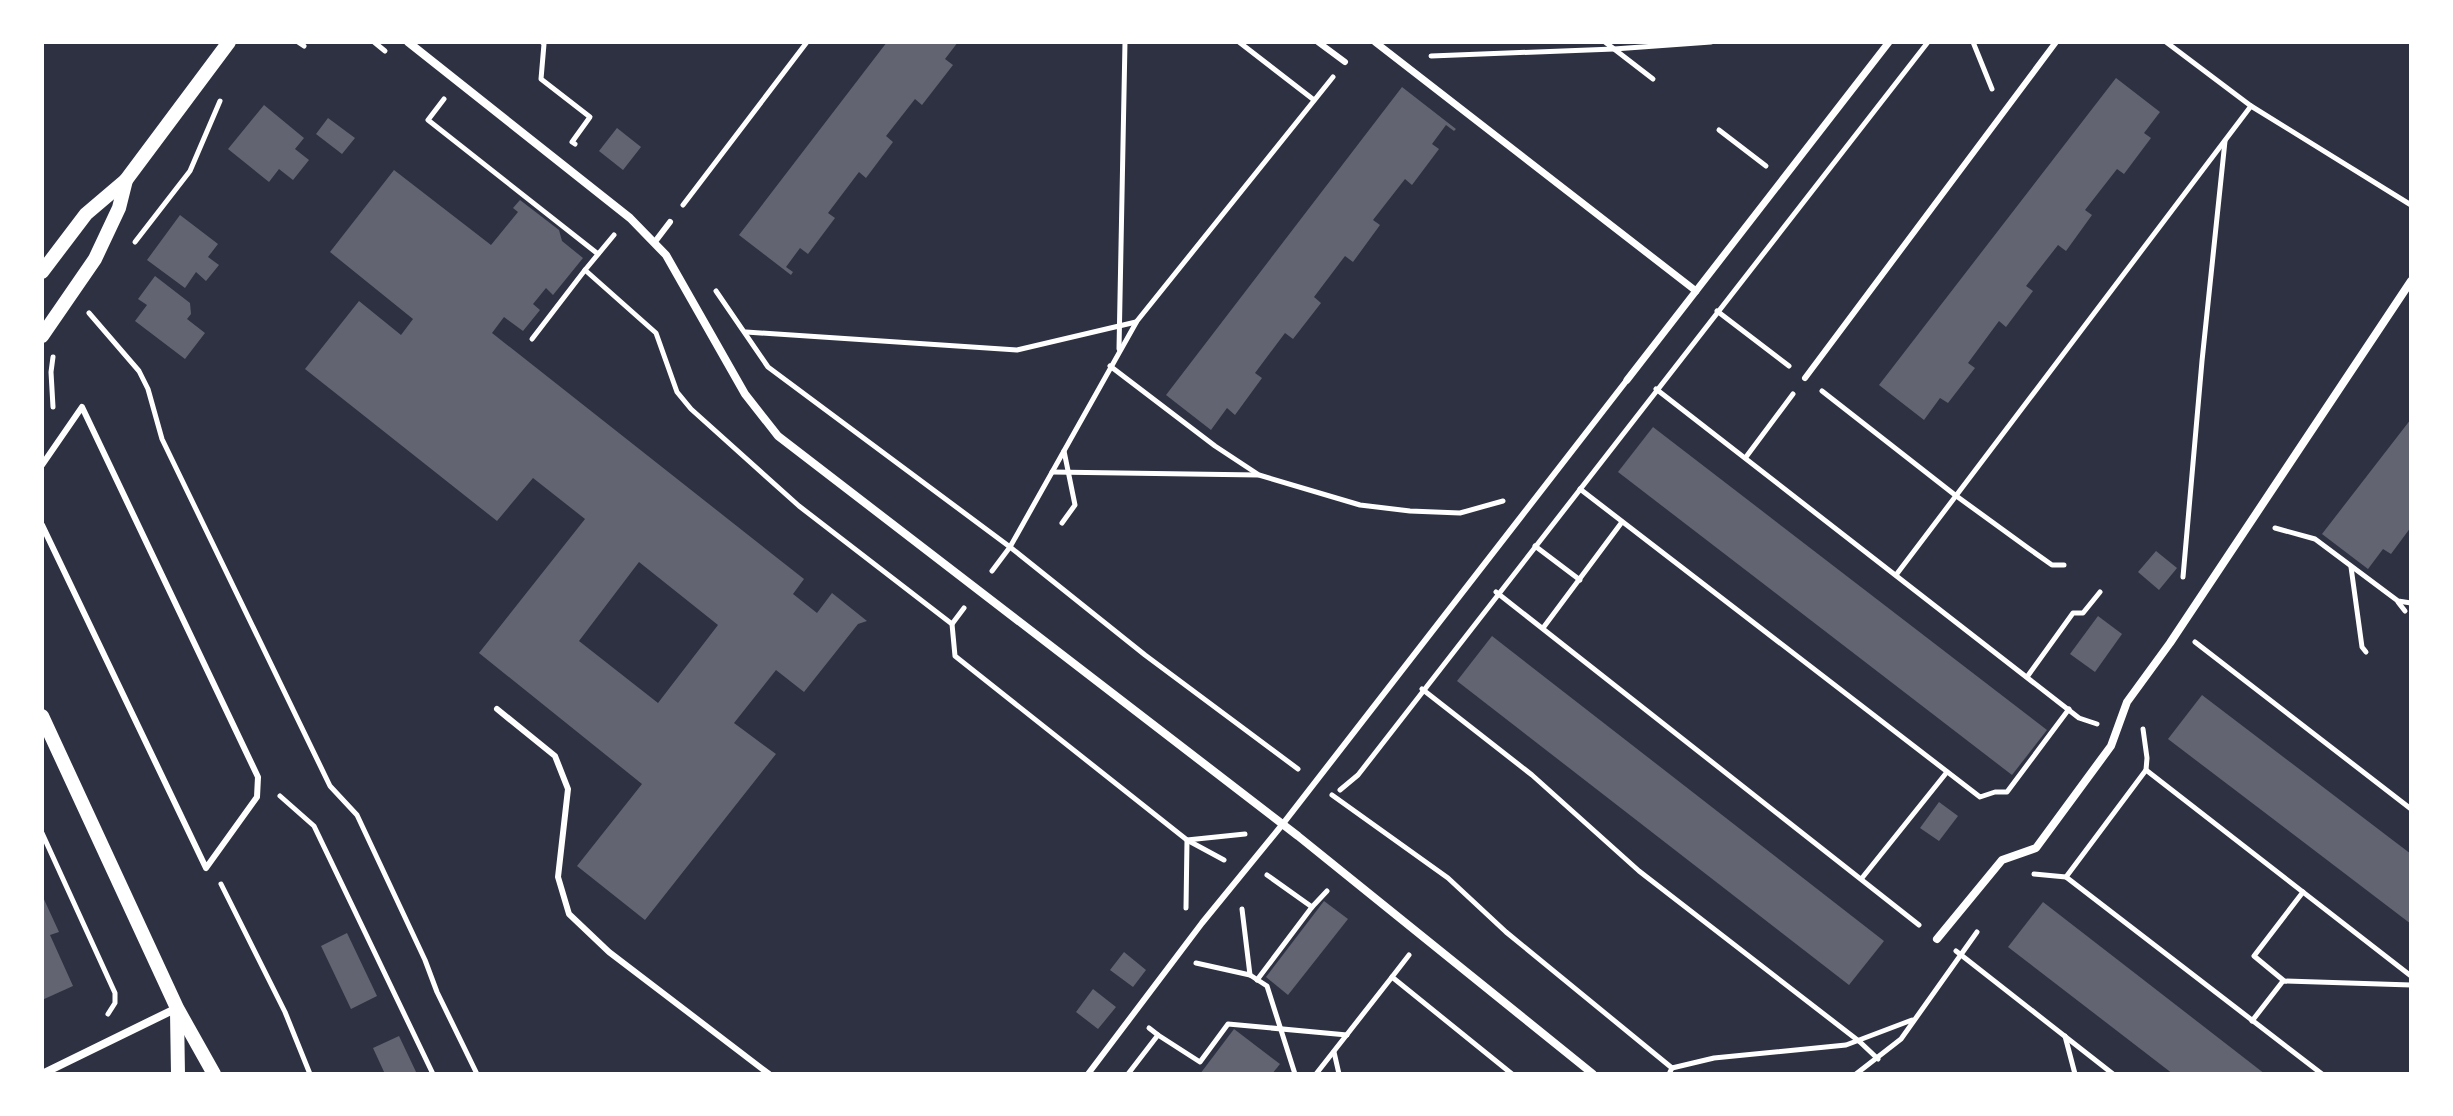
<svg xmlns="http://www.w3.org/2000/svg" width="2453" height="1116" font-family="'Zilla Slab',serif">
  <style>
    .building { fill: #626471; fill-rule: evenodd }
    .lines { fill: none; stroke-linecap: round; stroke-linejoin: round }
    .path { stroke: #fff; stroke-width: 5 }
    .service { stroke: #fff; stroke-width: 6 }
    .pedestrian { stroke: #fff; stroke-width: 7 }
    .minor { stroke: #fff; stroke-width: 8 }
    .tertiary { stroke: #fff; stroke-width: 14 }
  </style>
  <rect width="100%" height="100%" fill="#2d3142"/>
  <!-- building -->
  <g class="building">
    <polygon points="887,42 958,42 945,59 953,65 922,105 915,99 886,136 893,142 866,178 859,172 828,213 835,218 808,254 800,248 786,267 793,272 791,275 739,235"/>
    <polygon points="2116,78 2160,112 2144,133 2151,138 2124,174 2117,169 2085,210 2092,215 2066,251 2058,245 2026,286 2033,291 2006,327 1999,321 1968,363 1975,368 1948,403 1940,398 1924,420 1879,385"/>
    <polygon points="1402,87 1456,129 1454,131 1446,125 1432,144 1439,149 1412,185 1405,179 1373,220 1380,225 1353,262 1345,256 1314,297 1321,303 1293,339 1285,333 1255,373 1262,378 1235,415 1227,408 1211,430 1166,395"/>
    <polygon points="264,105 304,138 295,149 309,160 293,180 279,169 269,182 228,149"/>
    <polygon points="328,118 355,138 342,154 316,134"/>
    <polygon points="617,128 641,147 623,170 599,151"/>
    <path d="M 394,170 L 491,245 L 518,212 L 513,208 L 520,200 L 559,230 L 562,241 L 583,258 L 553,295 L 546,288 L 533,304 L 540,310 L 523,331 L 504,317 L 492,333 L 804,579 L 793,594 L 817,613 L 832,593 L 867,621 L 858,624 L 804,692 L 776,670 L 734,723 L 776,754 L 645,920 L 577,866 L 642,784 L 479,653 L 585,519 L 533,478 L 497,521 L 305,369 L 359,301 L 401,335 L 413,319 L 330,252 ZM 639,562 L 718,625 L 658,703 L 579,641 Z"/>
    <polygon points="180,215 218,244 208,257 219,265 206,281 196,272 185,288 147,260"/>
    <polygon points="155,276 190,303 191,314 187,319 205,333 185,359 135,321 147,305 138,299"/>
    <polygon points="2411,419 2411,527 2391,554 2383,549 2368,569 2322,534"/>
    <polygon points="1653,427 2047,730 2012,775 1618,472"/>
    <polygon points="2156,551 2177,568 2159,590 2138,572"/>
    <polygon points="2098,616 2122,634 2095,672 2070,654"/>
    <polygon points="1492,636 1884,941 1849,985 1457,681"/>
    <polygon points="2202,695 2411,854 2411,924 2168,739"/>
    <polygon points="1939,802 1958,816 1939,841 1920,828"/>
    <polygon points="42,895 59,932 50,935 73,986 42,1000"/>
    <polygon points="1324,901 1348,919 1288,995 1266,977"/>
    <polygon points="2043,902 2136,974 2265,1074 2173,1074 2008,947"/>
    <polygon points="347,933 377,996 351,1009 321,946"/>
    <polygon points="1124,952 1146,970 1133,987 1110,970"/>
    <polygon points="1093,989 1116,1007 1098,1029 1076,1012"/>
    <polygon points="1234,1029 1280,1064 1272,1074 1200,1074"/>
    <polygon points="399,1036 417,1074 385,1074 373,1048"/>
  </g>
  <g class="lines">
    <!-- path -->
    <g class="path">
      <polyline points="298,42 304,46"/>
      <polyline points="374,42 385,51"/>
      <polyline points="542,42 544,44 541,79 590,117 572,142 575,144"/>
      <polyline points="1239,42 1314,100"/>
      <polyline points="1605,42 1653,79"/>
      <polyline points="1973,42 1992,89"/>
      <polyline points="2166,42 2251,106 2411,205"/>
      <polyline points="1431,56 1614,49 1711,42"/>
      <polyline points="444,99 428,120 598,254"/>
      <polyline points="1719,130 1766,166"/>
      <polyline points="683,205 807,42"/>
      <polyline points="614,235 585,270 656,333 677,392 691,409 799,506 952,624 955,656 1187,840 1224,860"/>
      <polyline points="135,242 190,171 220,101"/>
      <polyline points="716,291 768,367 1010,547 1145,655 1298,769"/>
      <polyline points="1717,311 1789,366"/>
      <polyline points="89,313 139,371 148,389 162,439 330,786 357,815 425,960 437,992 477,1074"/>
      <polyline points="746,332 1017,350 1136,322"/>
      <polyline points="532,339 585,270"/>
      <polyline points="1119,349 1125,42"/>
      <polyline points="53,357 51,372 53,407"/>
      <polyline points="1110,366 1215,446 1259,475 1360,505 1410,511 1460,513 1503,501"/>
      <polyline points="1656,389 2079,718 2097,724"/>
      <polyline points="1822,391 1955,495 2028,548 2052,565 2064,565"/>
      <polyline points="1746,457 1793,394"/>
      <polyline points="1052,472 1258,475"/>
      <polyline points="1580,489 1980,797 1995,792 2007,792 2069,709"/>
      <polyline points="1062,523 1075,505 1064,451"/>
      <polyline points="2275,528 2315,539 2398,601 2411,603"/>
      <polyline points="1535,546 1580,580"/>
      <polyline points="2351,567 2362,647 2366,652"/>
      <polyline points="992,571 1010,547 1137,321 1333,77"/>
      <polyline points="1896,575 2251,106"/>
      <polyline points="2183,577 2202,361 2225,141"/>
      <polyline points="1496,592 1919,925"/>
      <polyline points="2398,602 2405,611"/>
      <polyline points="952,624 964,608"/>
      <polyline points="1543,628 1622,522"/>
      <polyline points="2195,642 2411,809"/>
      <polyline points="2027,677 2073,613 2083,613 2100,592"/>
      <polyline points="1422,689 1532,775 1639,871 1860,1042 1878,1059"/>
      <polyline points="2146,770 2411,976"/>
      <polyline points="1340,790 1358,775 1928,42"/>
      <polyline points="1332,795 1448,878 1506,932 1672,1068 1669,1074"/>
      <polyline points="280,796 314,826 433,1074"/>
      <polyline points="42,833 115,993 115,1003 108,1014"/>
      <polyline points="2034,874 2066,877 2322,1074"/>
      <polyline points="1267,875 1312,907"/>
      <polyline points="2066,877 2146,770 2147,758 2143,729"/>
      <polyline points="1862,878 1947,772"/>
      <polyline points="221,884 285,1012 310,1074"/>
      <polyline points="1186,908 1187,840 1245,834"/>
      <polyline points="1242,909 1250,975 1267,986 1295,1074"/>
      <polyline points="1956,951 2113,1074"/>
      <polyline points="1409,955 1392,977 1512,1074"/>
      <polyline points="1196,963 1250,975"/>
      <polyline points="1257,980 1312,907 1327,891"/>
      <polyline points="2283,980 2254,956 2303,892"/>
      <polyline points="2252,1021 2283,981 2411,985"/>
      <polyline points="1158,1035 1200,1062 1228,1024 1347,1035"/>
      <polyline points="2065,1036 2075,1074"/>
      <polyline points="1334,1052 1339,1074"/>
      <polyline points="1672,1068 1714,1058 1846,1045 1912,1020"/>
      <polyline points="1128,1074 1158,1035 1149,1028"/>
      <polyline points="1316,1074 1392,977"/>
      <polyline points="1856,1074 1901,1039 1977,932"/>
    </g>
    <!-- service -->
    <g class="service">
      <polyline points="1318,42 1345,62"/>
      <polyline points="654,243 670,222"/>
      <polyline points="1805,378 2056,42"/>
      <polyline points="42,465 82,407 258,777 257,797 206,868 42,525"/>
      <polyline points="497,709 555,756 568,789 558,877 569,914 609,952 769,1074"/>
      <polyline points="1088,1074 1202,923 1282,825 1627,380"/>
    </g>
    <!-- pedestrian -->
    <g class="pedestrian">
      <polyline points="1375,42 1696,291"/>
      <polyline points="1627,380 1889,42"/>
    </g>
    <!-- minor -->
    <g class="minor">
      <polyline points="408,42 630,218 666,255 745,394 778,436 1298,836 1593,1074"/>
      <polyline points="1937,939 2002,860 2036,848 2111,746 2127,702 2170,643 2411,281"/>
      <polyline points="42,1074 177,1008"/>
    </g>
    <!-- tertiary -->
    <g class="tertiary">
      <polyline points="42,272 86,214 126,180 229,42"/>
      <polyline points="42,336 95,259 119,208 126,180"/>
      <polyline points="42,716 177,1008 214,1074"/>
      <polyline points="177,1012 178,1074"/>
    </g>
  </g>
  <!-- border -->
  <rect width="2453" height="1116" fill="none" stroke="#ffffff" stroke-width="88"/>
</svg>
